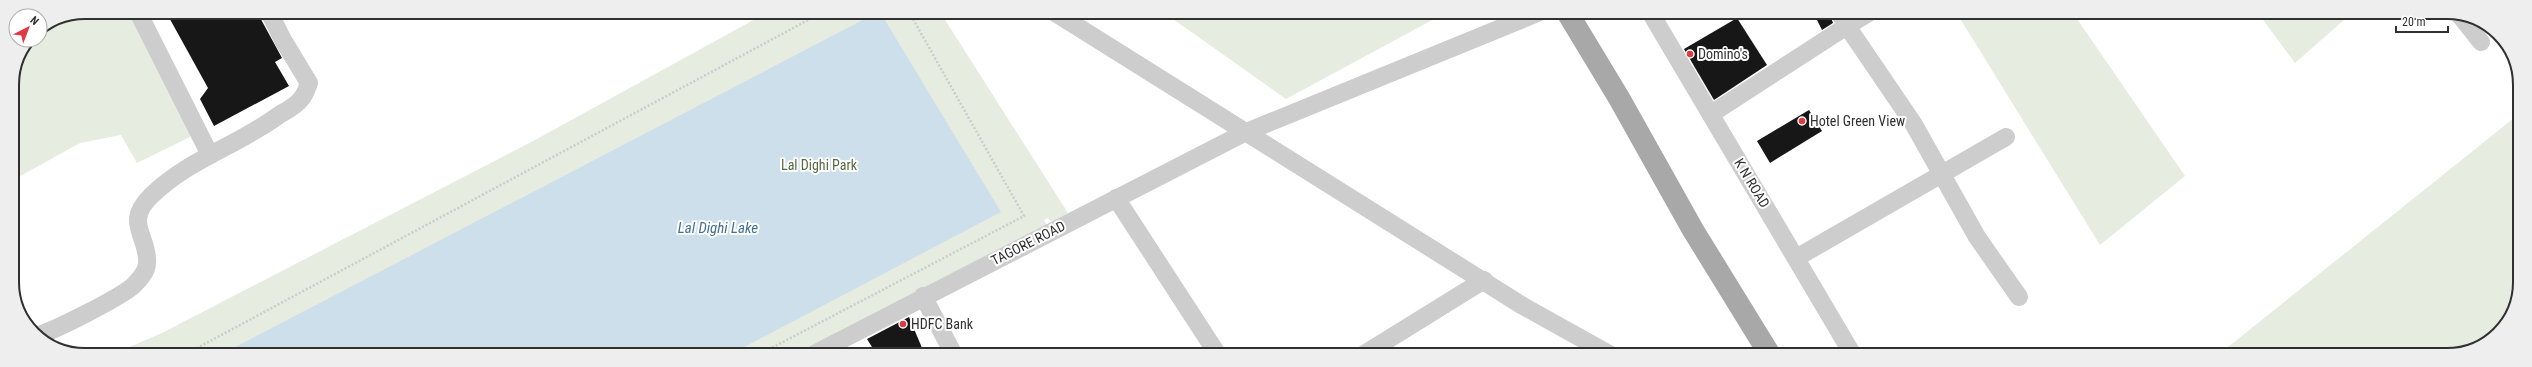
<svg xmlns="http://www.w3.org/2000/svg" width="2532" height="367" font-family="'Roboto Condensed',sans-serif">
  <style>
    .green { fill: #e6ecdf }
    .water { fill: #ccdfeb }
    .building { fill: #171717 }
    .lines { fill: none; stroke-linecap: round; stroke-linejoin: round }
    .path { stroke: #cdcdcd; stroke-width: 2.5; stroke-dasharray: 2 2; stroke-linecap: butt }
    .minor { stroke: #cdcdcd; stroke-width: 18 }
    .major { stroke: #a8a8a8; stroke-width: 22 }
    .poi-dot { fill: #df3a44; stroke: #fff; stroke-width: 1.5 }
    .labels { text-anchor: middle; stroke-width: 4; stroke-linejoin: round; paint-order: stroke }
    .poi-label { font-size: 14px; fill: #303030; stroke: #fff; text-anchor: start }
    .park-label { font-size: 14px; fill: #536b3f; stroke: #fff }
    .street-label { font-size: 14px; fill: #303030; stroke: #fff }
    .water-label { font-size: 15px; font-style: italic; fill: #407090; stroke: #fff }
    .rim { fill: none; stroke: #303030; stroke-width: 2 }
  </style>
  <rect width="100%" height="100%" fill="#fff"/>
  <!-- green -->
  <g class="green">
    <polygon points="85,12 135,12 200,132 137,163 121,135 80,143 13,180 12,85 18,57 29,40 40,40 40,29 57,17"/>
    <polygon points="768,12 940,12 1068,213 1052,223 1048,218 1044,220 1047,225 792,355 113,354 162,333 535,140"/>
    <polygon points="1163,12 1447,12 1286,99"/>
    <polygon points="1956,12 2073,13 2185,176 2100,245"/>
    <polygon points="2258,13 2352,13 2295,63"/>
    <polygon points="2519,114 2519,291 2495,337 2447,355 2218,355"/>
  </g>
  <!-- water -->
  <polygon class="water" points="878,12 880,12 1001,212 729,355 222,354"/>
  <!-- building -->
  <g class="building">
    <polygon points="166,12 257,12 282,58 275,62 289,86 214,126 200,99 208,88"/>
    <polygon points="1813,12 1829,12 1833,23 1822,30"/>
    <polygon points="1737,18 1767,65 1714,100 1684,49"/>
    <polygon points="1809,110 1822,131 1770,163 1757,141"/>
    <polygon points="909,317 925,355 877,355 867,339"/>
  </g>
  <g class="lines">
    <!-- path -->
    <g class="path">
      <polyline points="186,354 823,12"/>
      <polyline points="758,355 1024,216 909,12"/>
    </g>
    <!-- minor -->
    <g class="minor">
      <polyline points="138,12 210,155"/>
      <polyline points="1054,12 1523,306 1611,355"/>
      <polyline points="1650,12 1853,355"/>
      <polyline points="1839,12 1847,26 1870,12"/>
      <polyline points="2458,13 2481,42"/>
      <polyline points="1711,114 1847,26 1913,123 1977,237 2019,297"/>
      <polyline points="1116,198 1218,355"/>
      <polyline points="1796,258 2006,137"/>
      <polyline points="923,296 954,355"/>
      <path d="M 36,336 C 54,331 119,298 133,286 C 139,280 147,272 147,263 C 149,236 123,223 151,196 C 187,160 239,145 279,115 C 286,111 296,106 301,99 C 305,95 307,88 309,83 L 283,40 L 269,12"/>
      <polyline points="812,355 1244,133 1540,12"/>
      <polyline points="1363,355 1484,280"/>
    </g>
    <!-- major -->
    <polyline class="major" points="1567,12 1619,98 1693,230 1770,355"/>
  </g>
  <!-- markers -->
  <g class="poi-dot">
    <circle cx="1690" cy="54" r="4"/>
    <circle cx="1802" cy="121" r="4"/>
    <circle cx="903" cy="324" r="4"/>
  </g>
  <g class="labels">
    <!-- poi labels -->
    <g class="poi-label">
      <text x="1698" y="59">Domino's</text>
      <text x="1810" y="126">Hotel Green View</text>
      <text x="911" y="329">HDFC Bank</text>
    </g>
    <!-- park labels -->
    <g class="park-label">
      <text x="819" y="170">Lal Dighi Park</text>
    </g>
    <!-- street labels -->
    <g class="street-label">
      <text transform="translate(1752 183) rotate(59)" y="5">K N ROAD</text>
      <text transform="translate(1028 243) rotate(-27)" y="5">TAGORE ROAD</text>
    </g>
    <!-- water labels -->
    <g class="water-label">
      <text x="718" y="233">Lal Dighi Lake</text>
    </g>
  </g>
  <!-- crop -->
  <path d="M0 0H2532V367H0ZM85 19H2447A66 66 0 0 1 2513 85V282A66 66 0 0 1 2447 348H85A66 66 0 0 1 19 282V85A66 66 0 0 1 85 19Z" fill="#eee" fill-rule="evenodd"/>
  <path class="rim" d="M85 19H2447A66 66 0 0 1 2513 85V282A66 66 0 0 1 2447 348H85A66 66 0 0 1 19 282V85A66 66 0 0 1 85 19Z"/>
  <!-- north arrow -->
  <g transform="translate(28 28) rotate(42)"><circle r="19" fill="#ffffff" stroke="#acacac"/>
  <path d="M0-3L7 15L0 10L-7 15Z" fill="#df3a44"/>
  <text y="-6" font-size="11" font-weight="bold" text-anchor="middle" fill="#303030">N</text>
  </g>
  <!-- scale -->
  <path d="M2396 26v6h52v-6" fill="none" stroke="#303030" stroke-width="2"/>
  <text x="2402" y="26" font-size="12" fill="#303030" stroke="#ffffff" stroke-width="3" paint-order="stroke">20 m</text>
</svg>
